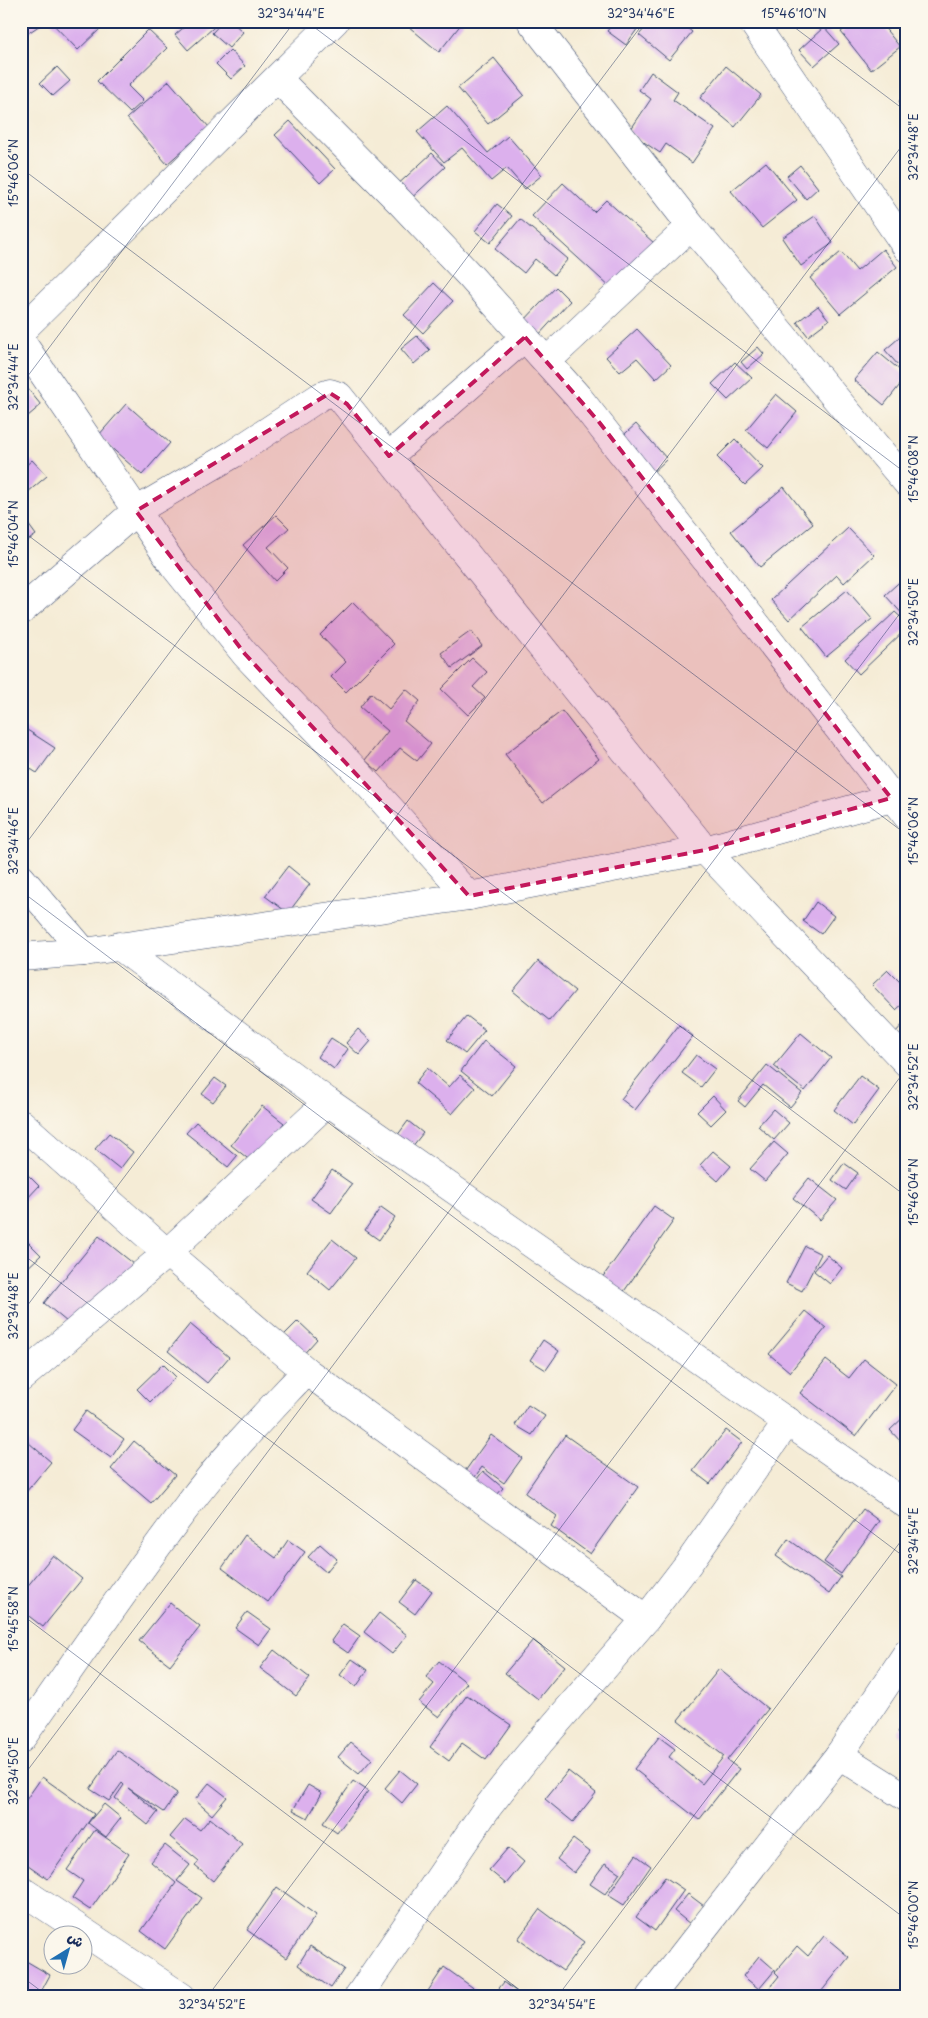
<svg xmlns="http://www.w3.org/2000/svg" width="928" height="2018" font-family="'Playpen Sans','Playpen Sans Arabic',sans-serif">
  <style>
    .building { fill: #dcb0ed }
    .lines { fill: none; stroke-linecap: round; stroke-linejoin: round }
    .minor-casing { stroke: #3c4b70; stroke-width: 29 }
    .minor { stroke: #fff; stroke-width: 28 }
    .marked { fill: #c2185b; fill-opacity: 0.2; stroke: #c2185b; stroke-width: 4; stroke-dasharray: 10 6; stroke-linejoin: round }
    .ticks { fill: none; stroke: #1b2f5e; stroke-width: 1; stroke-opacity: 0.45 }
    .neatline { fill: none; stroke: #1b2f5e; stroke-width: 2 }
    .ticks-label { font-size: 12px; text-anchor: middle; fill: #1b2f5e }
  </style>
  <rect width="100%" height="100%" fill="#fbf7ec"/>
  <filter id="ink" filterUnits="userSpaceOnUse"><feTurbulence type="fractalNoise" baseFrequency=".02" numOctaves="2"/><feDisplacementMap in="SourceGraphic" scale="10" xChannelSelector="R" yChannelSelector="G"/><feConvolveMatrix kernelMatrix="1 2 1 2 8 2 1 2 1" color-interpolation-filters="sRGB"/></filter>
  <filter id="wash" filterUnits="userSpaceOnUse"><feTurbulence type="fractalNoise" baseFrequency=".0096" numOctaves="4" result="noise"/><feDisplacementMap in="SourceGraphic" scale="20" xChannelSelector="R" yChannelSelector="G"/><feGaussianBlur stdDeviation="1.12" result="paint"/><feColorMatrix in="noise" values="0 0 0 0 0 0 0 0 0 0 0 0 0 0 0 0 0 1.4 0 .05"/><feComposite in="paint" operator="in"/></filter>
  <g filter="url(#wash)">
    <rect width="100%" height="100%" fill="#f5ecd6"/>
    <g id="blocks">
      <!-- building -->
      <g class="building">
        <polygon points="21,21 46,21 21,38"/>
        <polygon points="50,21 94,21 101,28 78,50"/>
        <polygon points="191,21 221,21 188,50 175,35"/>
        <polygon points="223,21 231,21 243,32 229,48 212,33"/>
        <polygon points="402,21 460,21 462,23 439,52"/>
        <polygon points="615,21 635,21 640,25 626,45 607,31"/>
        <polygon points="651,21 679,21 692,32 669,60 639,35"/>
        <polygon points="854,21 879,21 900,47 871,70 841,32"/>
        <polygon points="824,27 839,44 814,66 799,50"/>
        <polygon points="148,30 167,48 128,86 143,101 130,113 97,81"/>
        <polygon points="230,50 245,66 231,79 216,64"/>
        <polygon points="494,58 524,95 488,124 458,88"/>
        <polygon points="726,66 761,95 735,127 700,98"/>
        <polygon points="57,67 70,81 53,96 40,83"/>
        <polygon points="651,72 678,92 673,100 715,129 692,163 666,144 660,153 629,132 651,99 639,90"/>
        <polygon points="169,81 209,127 167,164 127,118"/>
        <polygon points="907,95 907,111 899,101"/>
        <polygon points="447,106 488,153 508,136 542,175 525,189 507,168 491,181 462,148 444,162 417,132"/>
        <polygon points="290,121 335,169 320,183 275,135"/>
        <polygon points="432,153 445,167 407,202 394,188"/>
        <polygon points="766,162 797,200 762,228 731,191"/>
        <polygon points="800,165 818,188 806,199 787,176"/>
        <polygon points="563,183 594,212 606,200 654,243 612,289 532,216"/>
        <polygon points="497,204 512,216 490,243 475,231"/>
        <polygon points="815,216 833,243 801,266 782,238"/>
        <polygon points="520,219 568,259 554,275 535,259 524,273 495,249"/>
        <polygon points="883,249 897,267 840,314 810,278 841,252 857,271"/>
        <polygon points="434,283 453,301 423,333 404,315"/>
        <polygon points="556,287 570,301 536,338 521,324"/>
        <polygon points="818,306 829,320 808,336 797,322"/>
        <polygon points="637,329 671,365 656,379 637,358 620,372 606,357"/>
        <polygon points="907,331 907,357 898,365 885,350"/>
        <polygon points="417,336 430,350 414,364 401,349"/>
        <polygon points="758,347 764,354 747,369 741,362"/>
        <polygon points="878,352 907,376 884,405 854,380"/>
        <polygon points="735,362 752,378 728,400 712,384"/>
        <polygon points="27,388 41,405 21,422 21,392"/>
        <polygon points="776,394 797,412 768,448 746,430"/>
        <polygon points="126,404 170,443 142,475 98,436"/>
        <polygon points="636,424 667,459 650,475 618,440"/>
        <polygon points="735,439 763,468 745,485 717,457"/>
        <polygon points="32,460 47,476 28,492 21,485 21,470"/>
        <polygon points="784,487 813,524 760,567 731,531"/>
        <polygon points="276,515 289,528 268,547 288,568 275,581 243,545"/>
        <polygon points="28,524 36,535 21,545 21,528"/>
        <polygon points="848,528 874,555 844,583 837,575 789,620 771,600"/>
        <polygon points="907,575 907,619 885,595"/>
        <polygon points="847,590 872,619 826,657 802,627"/>
        <polygon points="353,602 394,644 346,692 331,677 346,662 320,635"/>
        <polygon points="895,612 907,623 907,628 859,674 845,659"/>
        <polygon points="471,631 482,646 452,668 441,653"/>
        <polygon points="472,658 487,672 473,687 485,698 468,715 441,689"/>
        <polygon points="406,689 420,701 404,721 431,744 417,761 400,748 379,772 365,760 388,731 360,707 371,693 389,709"/>
        <polygon points="562,711 599,759 543,803 505,754"/>
        <polygon points="21,726 55,748 37,773 21,763"/>
        <polygon points="288,866 310,884 288,913 265,896"/>
        <polygon points="816,902 834,916 821,934 803,921"/>
        <polygon points="538,961 575,991 550,1021 513,991"/>
        <polygon points="888,970 907,989 907,1000 896,1010 872,985"/>
        <polygon points="467,1016 485,1030 465,1054 447,1040"/>
        <polygon points="907,1020 907,1050 892,1036"/>
        <polygon points="679,1025 693,1036 635,1110 621,1099"/>
        <polygon points="358,1029 371,1041 359,1055 346,1043"/>
        <polygon points="801,1033 831,1058 805,1091 774,1066"/>
        <polygon points="331,1038 348,1049 334,1069 318,1057"/>
        <polygon points="484,1041 516,1066 492,1096 461,1071"/>
        <polygon points="696,1055 715,1069 701,1087 682,1073"/>
        <polygon points="767,1065 802,1093 790,1107 763,1085 745,1107 738,1101"/>
        <polygon points="427,1068 449,1087 460,1075 475,1088 452,1114 415,1083"/>
        <polygon points="860,1076 879,1090 853,1125 834,1110"/>
        <polygon points="215,1078 226,1086 213,1102 202,1094"/>
        <polygon points="713,1096 726,1110 711,1125 697,1112"/>
        <polygon points="262,1106 284,1123 252,1162 231,1145"/>
        <polygon points="773,1109 789,1123 774,1140 758,1126"/>
        <polygon points="408,1121 423,1133 408,1152 394,1140"/>
        <polygon points="196,1122 237,1156 228,1167 186,1133"/>
        <polygon points="109,1133 133,1152 120,1169 95,1149"/>
        <polygon points="774,1142 788,1154 765,1181 750,1169"/>
        <polygon points="713,1151 731,1166 718,1181 700,1165"/>
        <polygon points="844,1163 858,1173 846,1190 832,1180"/>
        <polygon points="332,1170 352,1184 331,1213 311,1199"/>
        <polygon points="26,1173 39,1186 25,1201 21,1197 21,1178"/>
        <polygon points="809,1178 837,1200 820,1220 793,1198"/>
        <polygon points="654,1206 674,1220 620,1297 599,1282"/>
        <polygon points="381,1207 395,1217 379,1240 365,1230"/>
        <polygon points="99,1236 139,1268 84,1336 44,1303"/>
        <polygon points="332,1239 356,1258 330,1290 307,1271"/>
        <polygon points="26,1240 41,1255 21,1274 21,1245"/>
        <polygon points="805,1246 821,1254 802,1291 786,1283"/>
        <polygon points="827,1255 842,1268 830,1284 814,1271"/>
        <polygon points="805,1311 826,1328 790,1372 769,1354"/>
        <polygon points="298,1321 317,1339 301,1357 281,1338"/>
        <polygon points="190,1324 229,1357 207,1383 168,1351"/>
        <polygon points="543,1340 559,1351 546,1370 530,1360"/>
        <polygon points="21,1345 29,1352 21,1361"/>
        <polygon points="864,1359 896,1384 856,1436 800,1393 826,1360 849,1378"/>
        <polygon points="163,1364 176,1377 150,1402 137,1389"/>
        <polygon points="528,1405 545,1416 532,1435 515,1425"/>
        <polygon points="86,1411 124,1439 111,1458 72,1430"/>
        <polygon points="907,1414 907,1438 902,1443 890,1430"/>
        <polygon points="726,1430 742,1442 710,1484 693,1471"/>
        <polygon points="491,1435 522,1458 504,1483 482,1467 467,1488 458,1481"/>
        <polygon points="565,1435 638,1487 590,1554 551,1526 557,1516 525,1493"/>
        <polygon points="21,1436 51,1462 26,1492 21,1488"/>
        <polygon points="134,1441 175,1475 151,1503 111,1469"/>
        <polygon points="483,1471 503,1488 490,1503 471,1487"/>
        <polygon points="863,1509 879,1521 841,1574 824,1562"/>
        <polygon points="245,1535 276,1558 288,1540 305,1552 268,1602 222,1568"/>
        <polygon points="788,1539 841,1577 829,1594 776,1556"/>
        <polygon points="320,1544 337,1559 326,1572 308,1557"/>
        <polygon points="53,1555 82,1579 43,1627 21,1610 21,1594"/>
        <polygon points="416,1580 432,1591 415,1614 399,1602"/>
        <polygon points="170,1603 200,1627 170,1665 139,1641"/>
        <polygon points="247,1612 271,1629 259,1645 235,1628"/>
        <polygon points="379,1613 407,1635 392,1654 364,1632"/>
        <polygon points="343,1624 360,1636 348,1653 331,1641"/>
        <polygon points="533,1640 565,1666 538,1699 505,1673"/>
        <polygon points="274,1650 310,1678 296,1696 260,1668"/>
        <polygon points="352,1659 368,1670 356,1687 340,1675"/>
        <polygon points="439,1661 467,1683 439,1717 419,1702 434,1684 426,1677"/>
        <polygon points="21,1669 26,1673 21,1679"/>
        <polygon points="719,1669 768,1709 727,1760 739,1769 699,1820 634,1769 659,1737 675,1749 669,1757 702,1784 724,1756 678,1720"/>
        <polygon points="467,1695 511,1725 486,1760 462,1743 449,1761 430,1747"/>
        <polygon points="907,1720 907,1739 898,1732"/>
        <polygon points="351,1742 372,1759 359,1774 338,1757"/>
        <polygon points="117,1750 177,1793 164,1812 128,1788 158,1812 148,1825 115,1798 124,1785 122,1783 109,1801 90,1789"/>
        <polygon points="400,1770 417,1784 402,1803 385,1788"/>
        <polygon points="568,1771 596,1793 573,1822 545,1799"/>
        <polygon points="42,1777 94,1814 48,1879 21,1860 21,1807"/>
        <polygon points="353,1781 368,1791 337,1833 323,1823"/>
        <polygon points="209,1783 227,1797 212,1815 195,1800"/>
        <polygon points="308,1785 322,1793 308,1818 293,1810"/>
        <polygon points="104,1804 121,1818 106,1837 88,1823"/>
        <polygon points="210,1818 242,1844 213,1881 195,1866 199,1861 170,1837 185,1819 200,1830"/>
        <polygon points="95,1830 129,1854 90,1910 72,1898 83,1881 67,1870"/>
        <polygon points="573,1839 590,1852 574,1873 557,1859"/>
        <polygon points="165,1845 190,1865 177,1881 202,1898 165,1949 141,1931 176,1883 151,1862"/>
        <polygon points="508,1848 524,1862 506,1884 489,1870"/>
        <polygon points="636,1855 651,1866 624,1905 608,1895"/>
        <polygon points="605,1863 620,1873 605,1894 590,1884"/>
        <polygon points="665,1877 684,1890 655,1931 636,1917"/>
        <polygon points="277,1887 316,1915 286,1958 247,1930"/>
        <polygon points="688,1894 704,1906 690,1924 674,1911"/>
        <polygon points="540,1909 584,1942 563,1971 518,1939"/>
        <polygon points="824,1936 849,1957 817,1997 762,1997 779,1976 775,1972 797,1946 808,1956"/>
        <polygon points="310,1946 344,1969 331,1988 298,1965"/>
        <polygon points="759,1956 775,1970 759,1989 743,1976"/>
        <polygon points="21,1958 50,1975 38,1997 21,1997"/>
        <polygon points="444,1967 479,1992 476,1997 424,1997"/>
        <polygon points="504,1982 523,1997 492,1997"/>
      </g>
    </g>
  </g>
  <g filter="url(#ink)">
    <use href="#blocks" fill-opacity="0" stroke="#3c4b70" stroke-width="1"/>
    <g class="lines">
      <!-- minor casing -->
      <g class="minor-casing">
        <g id="minor">
          <polyline points="531,21 691,226 907,483"/>
          <polyline points="752,21 907,248"/>
          <polyline points="278,79 400,202 470,276 578,397 907,816"/>
          <polyline points="21,331 335,21"/>
          <polyline points="21,341 174,566 245,654 357,772 469,896"/>
          <polyline points="547,361 691,226"/>
          <polyline points="389,456 525,337"/>
          <polyline points="21,611 136,511 233,454 321,396 330,393 339,396 705,850 907,1063"/>
          <polyline points="21,878 84,952"/>
          <polyline points="119,946 328,1102 907,1505"/>
          <polyline points="21,957 84,952 469,896 705,850 906,794"/>
          <polyline points="21,1123 167,1253 306,1371 646,1619 527,1757 487,1808 358,1997"/>
          <polyline points="21,1378 167,1253 328,1102"/>
          <polyline points="646,1619 688,1564 788,1421"/>
          <path d="M 21,1739 C 76,1661 130,1581 188,1505 C 224,1457 265,1415 306,1371"/>
          <polyline points="839,1755 907,1798"/>
          <polyline points="21,1890 182,1997"/>
          <polyline points="650,1997 839,1755 907,1653"/>
        </g>
      </g>
      <!-- minor -->
      <use href="#minor" class="minor"/>
    </g>
  </g>
  <!-- marked area -->
  <path class="marked" d="M 525,337 L 599,422 L 891,798 L 705,850 L 469,896 L 245,654 L 136,511 L 330,393 L 347,404 L 389,456 Z"/>
  <!-- ticks -->
  <path class="ticks" d="M 306,21 L 907,474M 786,21 L 907,112M 21,168 L 907,835M 21,385 L 295,21M 21,530 L 907,1197M 21,850 L 645,21M 21,891 L 907,1559M 21,1253 L 907,1920M 21,1314 L 907,139M 21,1614 L 529,1997M 21,1779 L 907,604M 21,1976 L 49,1997M 207,1997 L 907,1068M 557,1997 L 907,1533"/>
  <!-- margin -->
  <rect width="928" height="2018" fill="none" stroke="#fbf7ec" stroke-width="55"/>
  <!-- north arrow -->
  <g transform="translate(68 1950) rotate(37)"><circle r="24" fill="#fbf7ec" stroke="#a1a7b3"/>
  <path d="M0-4L9 19L0 12L-9 19Z" fill="#1f6fb2"/>
  <text y="-8" font-size="14" font-weight="bold" text-anchor="middle" fill="#1b2f5e">ش</text>
  </g>
  <rect x="28" y="28" width="872" height="1962" class="neatline"/>
  <g class="ticks-label">
    <text x="291" y="18">32°34'44"E</text>
    <text x="641" y="18">32°34'46"E</text>
    <text x="794" y="18">15°46'10"N</text>
    <text transform="translate(914 147) rotate(-90)" y="4">32°34'48"E</text>
    <text transform="translate(14 173) rotate(-90)" y="4">15°46'06"N</text>
    <text transform="translate(14 377) rotate(-90)" y="4">32°34'44"E</text>
    <text transform="translate(914 469) rotate(-90)" y="4">15°46'08"N</text>
    <text transform="translate(14 534) rotate(-90)" y="4">15°46'04"N</text>
    <text transform="translate(914 612) rotate(-90)" y="4">32°34'50"E</text>
    <text transform="translate(914 831) rotate(-90)" y="4">15°46'06"N</text>
    <text transform="translate(14 841) rotate(-90)" y="4">32°34'46"E</text>
    <text transform="translate(914 1077) rotate(-90)" y="4">32°34'52"E</text>
    <text transform="translate(914 1192) rotate(-90)" y="4">15°46'04"N</text>
    <text transform="translate(14 1306) rotate(-90)" y="4">32°34'48"E</text>
    <text transform="translate(914 1541) rotate(-90)" y="4">32°34'54"E</text>
    <text transform="translate(14 1619) rotate(-90)" y="4">15°45'58"N</text>
    <text transform="translate(14 1771) rotate(-90)" y="4">32°34'50"E</text>
    <text transform="translate(914 1915) rotate(-90)" y="4">15°46'00"N</text>
    <text x="212" y="2009">32°34'52"E</text>
    <text x="562" y="2009">32°34'54"E</text>
  </g>
</svg>
